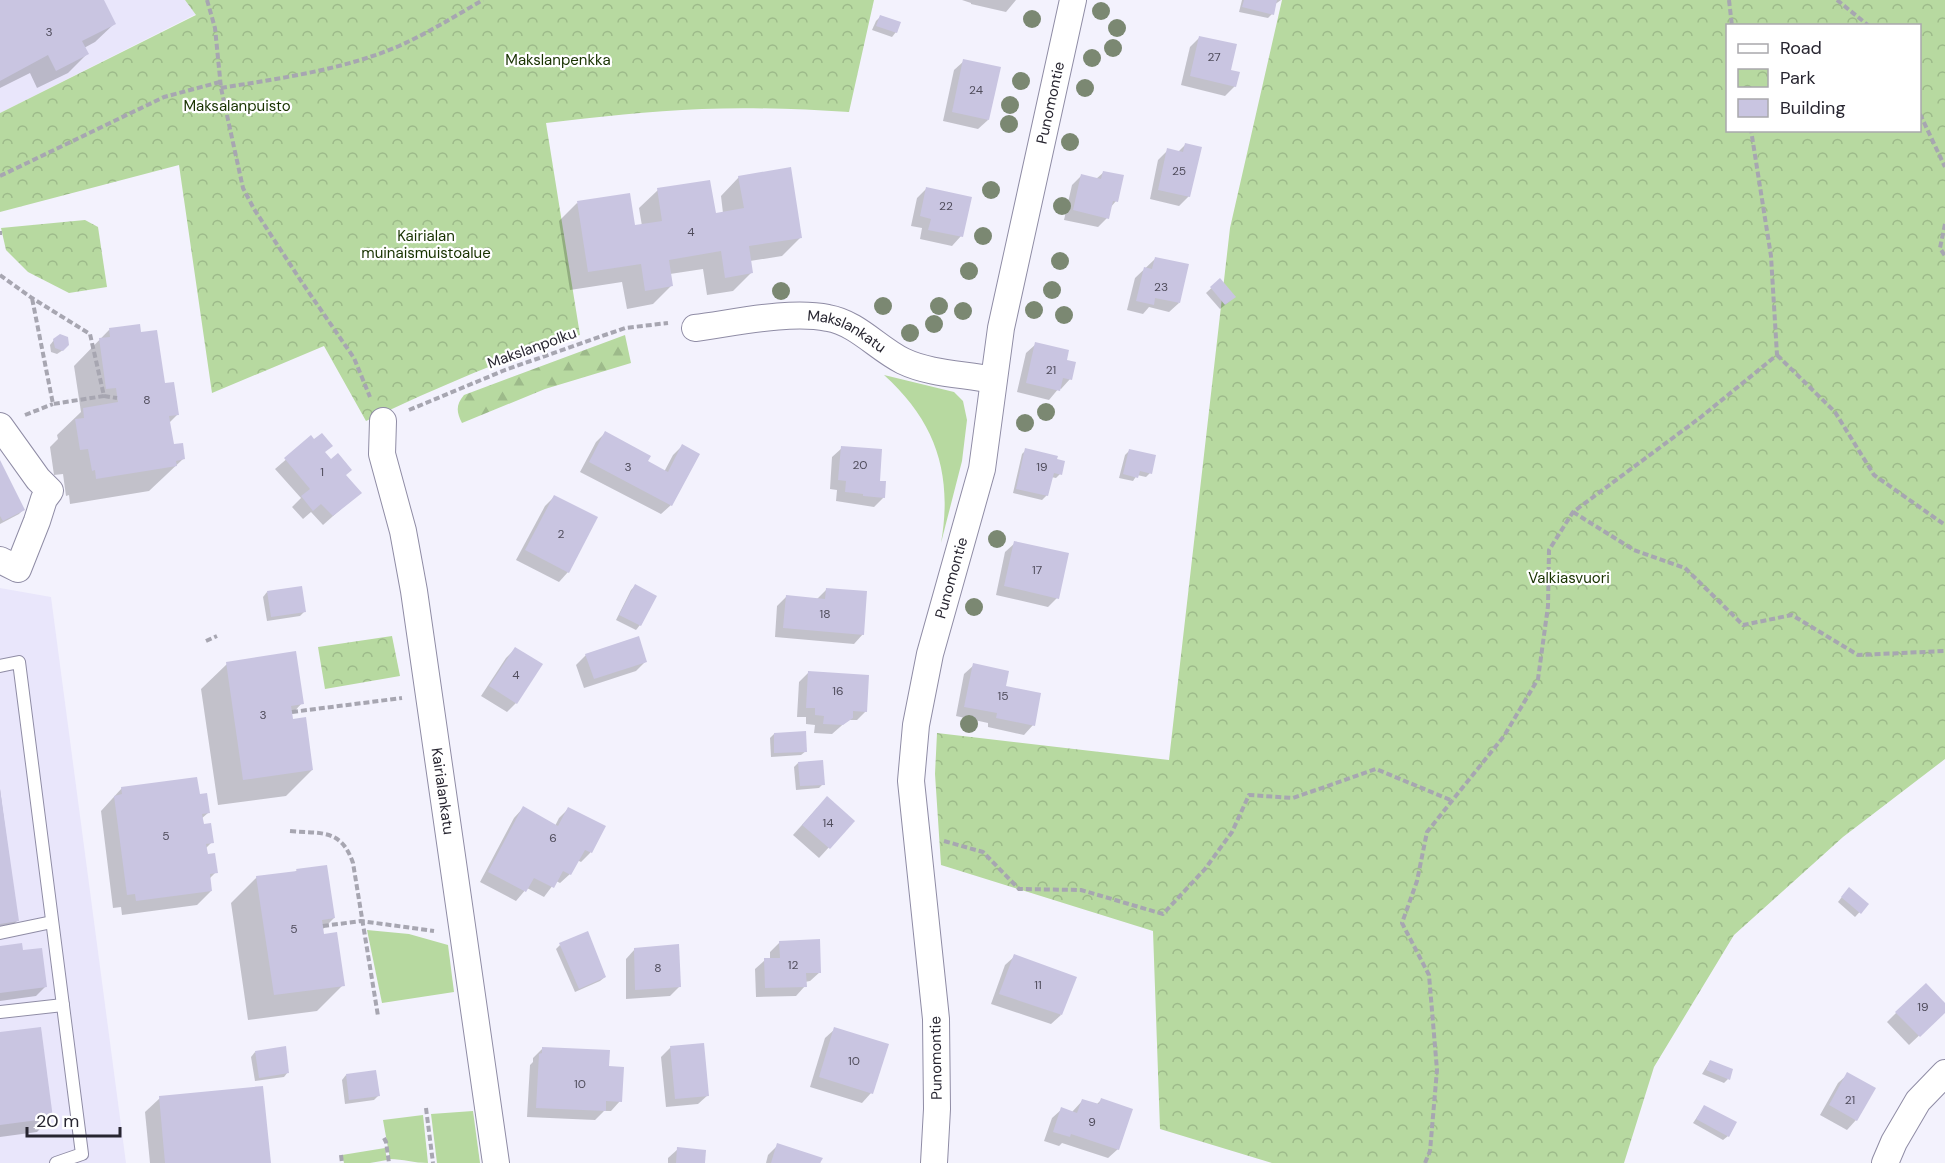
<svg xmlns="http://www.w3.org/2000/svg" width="1945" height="1163" font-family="'DM Sans',sans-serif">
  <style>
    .built { fill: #e9e6fb }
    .grass { fill: #b7d9a0 }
    .forest { fill: url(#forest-firs) }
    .park { fill: url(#park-crowns); fill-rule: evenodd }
    .shadow { fill: #0003 }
    .building { fill: #c9c5e1 }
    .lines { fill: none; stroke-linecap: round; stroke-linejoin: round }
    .service-casing { stroke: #8f8ca5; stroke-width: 14 }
    .minor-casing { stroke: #8f8ca5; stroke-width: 28 }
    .path { stroke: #a7a6b1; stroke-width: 4; stroke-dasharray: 6 3; stroke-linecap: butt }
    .service { stroke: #fff; stroke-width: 12 }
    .minor { stroke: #fff; stroke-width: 26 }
    .tree { fill: #7b8872 }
    .labels { text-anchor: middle; stroke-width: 4.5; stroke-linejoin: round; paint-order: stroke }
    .number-label { font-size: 12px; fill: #504d5c }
    .park-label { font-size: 15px; fill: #183200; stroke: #fff }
    .street-label { font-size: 15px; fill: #272530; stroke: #fff }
  </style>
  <defs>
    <pattern id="forest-firs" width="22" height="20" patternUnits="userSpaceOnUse" patternTransform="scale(1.5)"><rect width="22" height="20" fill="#b7d9a0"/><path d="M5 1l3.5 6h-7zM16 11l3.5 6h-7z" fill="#9dba8a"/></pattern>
    <pattern id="park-crowns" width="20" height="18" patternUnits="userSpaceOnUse" patternTransform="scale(1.5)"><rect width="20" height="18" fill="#b7d9a0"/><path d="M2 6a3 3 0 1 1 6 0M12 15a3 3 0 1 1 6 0" fill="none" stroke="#9dba8a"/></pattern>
  </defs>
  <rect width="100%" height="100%" fill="#f3f2fd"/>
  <!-- built -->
  <g class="built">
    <polygon points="0,0 185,0 196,14 0,113"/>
    <polygon points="0,588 51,597 126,1163 0,1163"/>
  </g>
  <!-- grass -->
  <g class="grass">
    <path d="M 884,375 L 954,392 L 963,401 L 967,420 L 962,461 L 941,543 C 953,474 936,422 884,375 Z"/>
    <polygon points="367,930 409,934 448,945 454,992 382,1003"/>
    <polygon points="473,1111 480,1163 437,1163 431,1114"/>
    <path d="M 423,1115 L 428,1163 C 414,1163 403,1159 390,1159 L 383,1120 Z"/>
    <polygon points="385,1148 387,1160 370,1163 344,1163 342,1155"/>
  </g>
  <!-- forest -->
  <path class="forest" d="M 625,335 L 631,363 L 545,389 L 462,423 C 456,411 456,405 464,395 Z"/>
  <!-- park -->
  <g class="park">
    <path d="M 185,0 L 874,0 L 849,112 C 800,109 751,107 702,109 C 649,111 598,117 546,123 L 580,335 C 506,357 436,388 366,421 L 324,346 L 212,393 L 179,165 L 0,212 L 0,113 L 196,15 Z"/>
    <path d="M 1282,0 L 1945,0 L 1945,759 L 1843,837 L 1734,935 L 1654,1067 L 1624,1163 L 1272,1163 L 1160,1129 L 1153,931 L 941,865 L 935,774 L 937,733 L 1169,760 L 1230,228 ZM 1728,26 L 1920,26 L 1920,130 L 1728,130 Z"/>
    <polygon points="85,220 98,227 107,287 69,293 28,272 6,250 1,228"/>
    <polygon points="392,636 400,676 325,689 318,647"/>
  </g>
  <!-- shadow -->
  <g class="shadow">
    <polygon points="0,0 102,0 114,24 95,42 84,48 87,54 68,73 37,88 30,73 0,88"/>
    <polygon points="962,0 1016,0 1006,12 971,4 971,3"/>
    <polygon points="1242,0 1281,0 1274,5 1272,14 1268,18 1239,12"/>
    <polygon points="880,17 896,32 892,37 872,30 876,21"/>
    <polygon points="1200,37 1229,71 1235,86 1225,96 1181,85 1190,47"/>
    <polygon points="964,61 988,120 978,129 943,121 954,70"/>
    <polygon points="1186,144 1189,196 1179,206 1150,199 1158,160 1168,150 1178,152"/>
    <polygon points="1104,172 1116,201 1110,208 1107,218 1098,227 1064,220 1072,185 1081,176 1096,179"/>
    <polygon points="739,177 800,238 782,256 750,261 752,272 733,291 707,295 703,269 670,274 671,286 653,304 627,309 622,282 570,290 559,221 577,203 634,227 642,226 639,208 658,190 714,214 723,213 721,196"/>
    <polygon points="927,188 961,236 952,246 920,239 922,228 911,226 917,198"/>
    <polygon points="1155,259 1179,303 1169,312 1149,307 1143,314 1127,310 1135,278"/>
    <polygon points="1220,280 1230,301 1220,309 1206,293"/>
    <polygon points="109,330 140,334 177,415 169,423 173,445 183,459 149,491 70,504 69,495 66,496 63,474 54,475 50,447 58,439 57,435 81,412 74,366"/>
    <polygon points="54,340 63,350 57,354 51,352 50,345"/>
    <polygon points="1036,344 1065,361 1070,379 1061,389 1059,388 1049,400 1017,392 1026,353"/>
    <polygon points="605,433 646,462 664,472 673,455 682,446 671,505 661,514 580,472 596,442"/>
    <polygon points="311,438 359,493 323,525 311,512 303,519 292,507 301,498 275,469"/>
    <polygon points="842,448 879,483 884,497 874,507 836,501 837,490 830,489 832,457"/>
    <polygon points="1026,450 1060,474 1056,478 1051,477 1047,495 1042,500 1013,493 1022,454"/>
    <polygon points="1129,451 1150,473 1146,477 1137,475 1133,481 1119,478 1125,455"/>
    <polygon points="0,464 23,510 19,514 0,524"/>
    <polygon points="554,497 568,572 559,582 516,560 545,506"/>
    <polygon points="1015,543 1057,598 1048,607 996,595 1005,552"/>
    <polygon points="635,586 640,625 636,630 616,620 631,590"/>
    <polygon points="826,590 863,634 854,644 775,637 777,606 786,597 816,600"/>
    <polygon points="267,592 304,612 300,616 267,621 263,597"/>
    <polygon points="516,648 516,703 507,712 481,696 506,658"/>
    <polygon points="586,655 645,662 636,671 584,688 576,665"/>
    <polygon points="227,664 302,703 291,715 312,770 286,796 218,805 201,689"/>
    <polygon points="974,665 1004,687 1033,725 1024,735 988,727 988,723 956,716 964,674"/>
    <polygon points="809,672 866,711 857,720 848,720 832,734 814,733 815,725 806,724 806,717 797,717 799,682"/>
    <polygon points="774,734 806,751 801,755 771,757 770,738"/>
    <polygon points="798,763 823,784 819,788 796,790 794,767"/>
    <polygon points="122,788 198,796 208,813 201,819 212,842 205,849 206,856 216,872 209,879 211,891 197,905 122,915 121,907 113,908 101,811"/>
    <polygon points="0,789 17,921 0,938"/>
    <polygon points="523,808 555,826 559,818 568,809 604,827 590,853 581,862 577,860 570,874 560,883 556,881 544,897 527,888 516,901 480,882 514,818"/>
    <polygon points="817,808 853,821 819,858 793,835"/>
    <polygon points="297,870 334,918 322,930 343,985 317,1011 248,1020 231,903 257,877 294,873"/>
    <polygon points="1845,893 1867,904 1855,917 1838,902"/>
    <polygon points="780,942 820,972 810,981 805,982 805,986 796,996 756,997 755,969 765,960 770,960 770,952"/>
    <polygon points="560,945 605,977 600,981 575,992 556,949"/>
    <polygon points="0,947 22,952 45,987 36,996 0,1001"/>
    <polygon points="635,949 679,987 670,996 626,999 626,959"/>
    <polygon points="1015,956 1061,1015 1051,1024 991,1004 1005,965"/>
    <polygon points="1945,1005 1945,1011 1909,1045 1887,1022 1896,1013"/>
    <polygon points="835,1029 871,1093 862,1103 810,1087 825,1038"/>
    <polygon points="0,1034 51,1117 37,1132 0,1137"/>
    <polygon points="671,1047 708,1095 698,1104 666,1107 661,1057"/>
    <polygon points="543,1048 608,1067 620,1101 611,1111 604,1111 595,1120 527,1117 530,1065 533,1062 533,1058"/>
    <polygon points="255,1052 288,1072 284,1077 255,1081 251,1057"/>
    <polygon points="1710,1061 1728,1079 1724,1083 1702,1074"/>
    <polygon points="1848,1074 1856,1120 1847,1130 1820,1115 1838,1083"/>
    <polygon points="346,1075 378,1096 374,1100 345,1104 342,1080"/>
    <polygon points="160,1098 269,1163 150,1163 145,1112"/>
    <polygon points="1083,1100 1096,1105 1101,1100 1118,1149 1108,1158 1062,1143 1059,1146 1044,1141 1052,1118 1062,1109 1072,1112"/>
    <polygon points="1704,1107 1728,1136 1723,1140 1693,1123"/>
    <polygon points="778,1145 819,1162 821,1163 766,1163 768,1155"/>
    <polygon points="678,1149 703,1163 668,1163 668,1158"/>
  </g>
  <!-- building -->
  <g class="building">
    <polygon points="0,0 104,0 116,24 82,41 89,54 56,71 48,55 0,81"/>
    <polygon points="1244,0 1277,0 1274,15 1242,7"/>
    <polygon points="880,15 901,22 897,33 876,26"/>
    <polygon points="1199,36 1237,44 1231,70 1240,72 1236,87 1190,76"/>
    <polygon points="963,59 1001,67 989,120 952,112"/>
    <polygon points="1185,143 1202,147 1190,197 1158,190 1167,148 1183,152"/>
    <polygon points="791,167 802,238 749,246 753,273 725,278 721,251 669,260 673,286 645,291 641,264 588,272 577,201 630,193 635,225 662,221 657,188 710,180 716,213 744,208 738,176"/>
    <polygon points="1103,171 1124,175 1118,202 1113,201 1109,219 1073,210 1081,174 1101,179"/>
    <polygon points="926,187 972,197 963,237 928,230 931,219 920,216"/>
    <polygon points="1155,257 1189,264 1180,303 1155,298 1154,305 1136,301 1144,267 1152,269"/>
    <polygon points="1220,278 1236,297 1225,305 1210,287"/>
    <polygon points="140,324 141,332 157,330 165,383 174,382 179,415 169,416 174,444 183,443 185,459 176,461 177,466 96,479 95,470 92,471 88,449 80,450 75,419 84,418 83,408 118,402 116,388 106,389 99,338 110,337 109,328"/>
    <polygon points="60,334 68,337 69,345 63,351 55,348 53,339"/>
    <polygon points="1035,342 1069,350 1067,360 1076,362 1072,380 1063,378 1060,391 1026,383"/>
    <polygon points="605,431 651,456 648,461 668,472 682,444 700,454 672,506 589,462"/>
    <polygon points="322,433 333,446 325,452 331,459 338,453 352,470 346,475 362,493 333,516 321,504 313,511 301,496 310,489 284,458 311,435 314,439"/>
    <polygon points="841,446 882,449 880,481 886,481 885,498 863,496 863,494 845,492 846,481 838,480"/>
    <polygon points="1025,448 1058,456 1057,459 1065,461 1062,475 1054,473 1048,496 1016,489"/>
    <polygon points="1129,449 1156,455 1152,474 1140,471 1138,478 1123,474"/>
    <polygon points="0,460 25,510 3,521 0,516"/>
    <polygon points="554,495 598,517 569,573 525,550"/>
    <polygon points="1014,541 1069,553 1059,599 1004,586"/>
    <polygon points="635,584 657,596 641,626 619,615"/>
    <polygon points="302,586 306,612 271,617 267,591"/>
    <polygon points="826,588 867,591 864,635 783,628 786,595 825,599"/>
    <polygon points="639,636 647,662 594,679 585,654"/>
    <polygon points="515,647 543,664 517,704 489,686"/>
    <polygon points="296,651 304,704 291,706 292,712 293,719 306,717 313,770 243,780 226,662"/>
    <polygon points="973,663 1009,671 1006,686 1041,693 1035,726 996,718 997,713 964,707"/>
    <polygon points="808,671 869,675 867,712 853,711 853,718 843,725 823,724 824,716 815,715 815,708 806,708"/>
    <polygon points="806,731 807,752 774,753 774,733"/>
    <polygon points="823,760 825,785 800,786 798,762"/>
    <polygon points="197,777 200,794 207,793 210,813 202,814 204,824 211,823 214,843 206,844 208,854 215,853 218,873 210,874 212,891 136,901 135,894 127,895 114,796 122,794 121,787"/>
    <polygon points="0,789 19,921 0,924"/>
    <polygon points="827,796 855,821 830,849 802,825"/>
    <polygon points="523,806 558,826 568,807 606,826 592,853 585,850 571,875 563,871 554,888 534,878 526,892 488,872"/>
    <polygon points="327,865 335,918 322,920 324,934 337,932 345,986 274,995 256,876 297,871 296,869"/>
    <polygon points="1849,887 1869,904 1861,914 1841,897"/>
    <polygon points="588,931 606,977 579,989 559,943"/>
    <polygon points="820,939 821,973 806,973 807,987 765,988 764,958 780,958 779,941"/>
    <polygon points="22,943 23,950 42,948 47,987 0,993 0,946"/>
    <polygon points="679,944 681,987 635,990 634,948"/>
    <polygon points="1014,954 1077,977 1062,1015 999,994"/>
    <polygon points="1926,983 1945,1003 1945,1013 1920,1037 1895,1012"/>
    <polygon points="41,1027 53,1118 0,1125 0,1032"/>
    <polygon points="834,1027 889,1044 873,1094 819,1077"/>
    <polygon points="704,1043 709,1096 675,1099 670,1046"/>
    <polygon points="286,1046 289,1073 259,1078 255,1051"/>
    <polygon points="542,1047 610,1050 609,1066 624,1067 622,1102 606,1101 606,1111 536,1108 539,1054 542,1053"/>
    <polygon points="1710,1060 1733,1069 1730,1080 1706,1070"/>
    <polygon points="376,1070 380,1096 349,1100 346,1074"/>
    <polygon points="1847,1072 1876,1088 1857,1121 1829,1105"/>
    <polygon points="263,1086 271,1163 165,1163 159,1096"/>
    <polygon points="1101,1098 1133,1109 1119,1150 1071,1134 1070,1137 1053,1132 1061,1107 1077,1113 1082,1099 1099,1104"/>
    <polygon points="1704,1105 1737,1122 1729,1137 1696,1119"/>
    <polygon points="777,1143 823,1158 820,1163 771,1163"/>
    <polygon points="677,1147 706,1150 705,1163 676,1163"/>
  </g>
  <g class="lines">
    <!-- service casing -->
    <g class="service-casing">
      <g id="service">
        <polyline points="0,666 19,662 82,1154 56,1163"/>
        <polyline points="0,933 52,922"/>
        <polyline points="0,1012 63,1005"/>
      </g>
    </g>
    <!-- minor casing -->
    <g class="minor-casing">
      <g id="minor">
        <path id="s1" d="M 695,328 C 734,323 790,310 828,318 C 857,323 877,348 903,361 C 930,374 964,374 993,380"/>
        <path id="s2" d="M 383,421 L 382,454 L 403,531 L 414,591 L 496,1163"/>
        <polyline points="0,426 38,479 50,491 44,499 37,521 18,569 0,560"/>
        <path id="s3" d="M 934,1163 L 937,1109 L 936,1019 L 911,781 L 916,725 L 930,654 L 982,469 L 1001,328 L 1073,0"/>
        <polyline points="1885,1163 1894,1142 1918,1101 1945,1073"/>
      </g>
    </g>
    <!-- path -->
    <g class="path">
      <polyline points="207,0 215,28 221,88 243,188 254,209 301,281 354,358 370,397"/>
      <polyline points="1729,0 1732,26"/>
      <polyline points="1837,0 1869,26"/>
      <path d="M 221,88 C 281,78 343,70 399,46 C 428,33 455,16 483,0"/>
      <polyline points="1920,114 1945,167"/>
      <polyline points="0,176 164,97 220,82"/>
      <polyline points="1945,224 1940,248 1945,256"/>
      <polyline points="0,233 2,233"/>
      <polyline points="0,275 32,298 90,334 104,396 53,404 32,298"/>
      <polyline points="1777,355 1835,412 1874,475 1945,525"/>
      <polyline points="104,396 117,398"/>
      <polyline points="409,410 505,370 625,328 668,323"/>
      <polyline points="25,415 53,404"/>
      <polyline points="1573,512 1634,550 1685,568 1743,625 1792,615 1858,655 1945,651"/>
      <polyline points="206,641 217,636"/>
      <polyline points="292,712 402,698"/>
      <path d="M 290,831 C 321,834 341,828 353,863 L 378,1016"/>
      <polyline points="944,841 983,852 1019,889 1081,890 1163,914 1205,869 1232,832 1249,795 1293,798 1376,769 1453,801"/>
      <polyline points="323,926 361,921 434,931"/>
      <polyline points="426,1108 433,1163"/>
      <polyline points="384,1138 386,1142 389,1163"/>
      <polyline points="341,1155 342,1163"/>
      <polyline points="1425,1163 1430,1151 1437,1070 1429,975 1402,923 1417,881 1427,832 1504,736 1538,679 1548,606 1549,550 1573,512 1701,417 1777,355 1771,256 1751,130"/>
    </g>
    <!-- service -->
    <use href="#service" class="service"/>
    <!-- minor -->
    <use href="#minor" class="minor"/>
  </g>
  <!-- trees -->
  <g class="tree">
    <circle cx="1101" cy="11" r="9"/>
    <circle cx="1032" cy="19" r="9"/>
    <circle cx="1117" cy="28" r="9"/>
    <circle cx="1113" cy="48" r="9"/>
    <circle cx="1092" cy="58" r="9"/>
    <circle cx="1021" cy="81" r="9"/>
    <circle cx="1085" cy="88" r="9"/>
    <circle cx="1010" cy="105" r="9"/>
    <circle cx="1009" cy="124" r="9"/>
    <circle cx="1070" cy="142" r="9"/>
    <circle cx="991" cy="190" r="9"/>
    <circle cx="1062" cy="206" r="9"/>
    <circle cx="983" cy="236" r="9"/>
    <circle cx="1060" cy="261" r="9"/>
    <circle cx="969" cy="271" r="9"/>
    <circle cx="1052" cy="290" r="9"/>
    <circle cx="781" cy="291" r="9"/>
    <circle cx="883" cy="306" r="9"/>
    <circle cx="939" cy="306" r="9"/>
    <circle cx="1034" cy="310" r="9"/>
    <circle cx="963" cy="311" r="9"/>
    <circle cx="1064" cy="315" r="9"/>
    <circle cx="934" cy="324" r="9"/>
    <circle cx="910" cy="333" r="9"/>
    <circle cx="1046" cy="412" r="9"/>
    <circle cx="1025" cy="423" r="9"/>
    <circle cx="997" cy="539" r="9"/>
    <circle cx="974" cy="607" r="9"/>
    <circle cx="969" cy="724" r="9"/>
  </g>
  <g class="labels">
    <!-- number labels -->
    <g class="number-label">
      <text x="49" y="36">3</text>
      <text x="1214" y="61">27</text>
      <text x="976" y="94">24</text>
      <text x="1179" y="175">25</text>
      <text x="946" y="210">22</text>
      <text x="691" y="236">4</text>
      <text x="1161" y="291">23</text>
      <text x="1051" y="374">21</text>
      <text x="147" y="404">8</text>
      <text x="860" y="469">20</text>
      <text x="628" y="471">3</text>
      <text x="1042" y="471">19</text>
      <text x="322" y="476">1</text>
      <text x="561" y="538">2</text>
      <text x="1037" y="574">17</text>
      <text x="825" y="618">18</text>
      <text x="516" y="679">4</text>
      <text x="838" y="695">16</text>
      <text x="1003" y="700">15</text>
      <text x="263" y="719">3</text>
      <text x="828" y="827">14</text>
      <text x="166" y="840">5</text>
      <text x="553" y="842">6</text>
      <text x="294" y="933">5</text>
      <text x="793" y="969">12</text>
      <text x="658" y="972">8</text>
      <text x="1038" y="989">11</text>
      <text x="1923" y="1011">19</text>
      <text x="854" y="1065">10</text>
      <text x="580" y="1088">10</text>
      <text x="1850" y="1104">21</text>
      <text x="1092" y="1126">9</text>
    </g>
    <!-- park labels -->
    <g class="park-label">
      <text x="558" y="65">Makslanpenkka</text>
      <text x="237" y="111">Maksalanpuisto</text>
      <text x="426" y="241">Kairialan<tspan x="426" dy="17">muinaismuistoalue</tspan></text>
      <text x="1569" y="583">Valkiasvuori</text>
    </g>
    <!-- street labels -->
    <g class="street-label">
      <text dy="5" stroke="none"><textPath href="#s3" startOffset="1077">Punomontie</textPath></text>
      <text dy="5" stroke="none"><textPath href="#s1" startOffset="156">Makslankatu</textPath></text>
      <text transform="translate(532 348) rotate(-20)" y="5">Makslanpolku</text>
      <text dy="5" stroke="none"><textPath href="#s3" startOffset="591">Punomontie</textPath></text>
      <text dy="5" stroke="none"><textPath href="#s2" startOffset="376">Kairialankatu</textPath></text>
      <text transform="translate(936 1058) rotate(-91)" y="5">Punomontie</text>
    </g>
  </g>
  <!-- legend -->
  <rect x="1726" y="24" width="195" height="108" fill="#ffffff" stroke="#a9a8ac" stroke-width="1.5"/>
  <rect x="1738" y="44" width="30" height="9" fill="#ffffff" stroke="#a9a8ac" stroke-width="1.5"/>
  <text x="1780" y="54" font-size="18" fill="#272530">Road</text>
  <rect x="1738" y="69" width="30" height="18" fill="url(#park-crowns)" stroke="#a9a8ac" stroke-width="1.5"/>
  <text x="1780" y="84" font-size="18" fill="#272530">Park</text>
  <rect x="1738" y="99" width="30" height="18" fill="#c9c5e1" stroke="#a9a8ac" stroke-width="1.5"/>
  <text x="1780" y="114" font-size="18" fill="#272530">Building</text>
  <!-- scale -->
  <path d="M27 1127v9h93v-9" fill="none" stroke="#272530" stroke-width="3"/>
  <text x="36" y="1127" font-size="18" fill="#272530" stroke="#ffffff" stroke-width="4.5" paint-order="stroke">20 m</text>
</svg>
